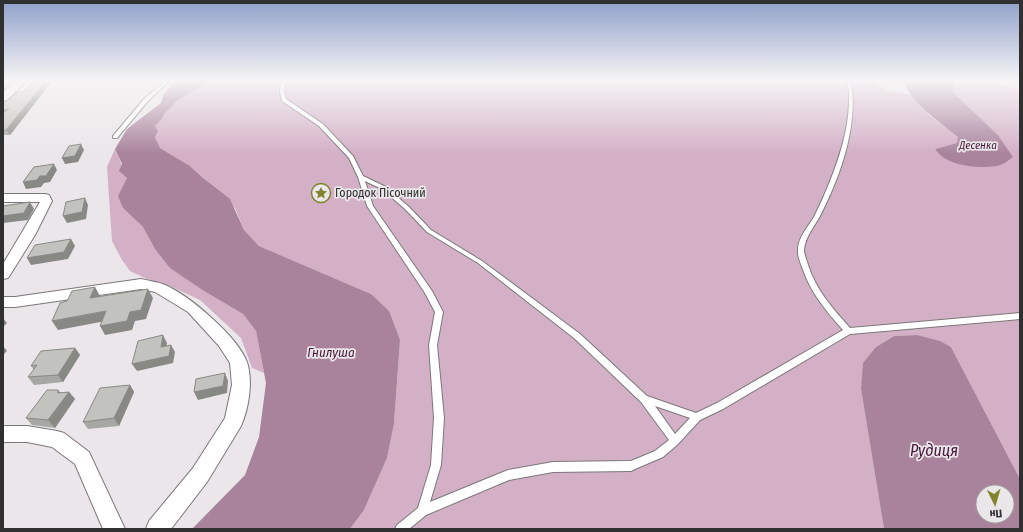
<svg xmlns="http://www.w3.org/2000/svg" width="1023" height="532" font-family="'Fira Sans Condensed',sans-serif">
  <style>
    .green { fill: #d3b0c6 }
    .water { fill: #a9839c; fill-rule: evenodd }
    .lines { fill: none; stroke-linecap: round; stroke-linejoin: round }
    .service-casing { stroke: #7c787a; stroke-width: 2 }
    .minor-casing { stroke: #7c787a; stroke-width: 2 }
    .tertiary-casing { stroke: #7c787a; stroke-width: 2 }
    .service { fill: #fff; fill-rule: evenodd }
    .minor { fill: #fff; fill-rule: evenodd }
    .tertiary { fill: #fff; fill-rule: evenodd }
    .wall { fill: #a7a7a3 }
    .shaded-wall { fill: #888885 }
    .building { fill: #c2c2be; stroke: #888885 }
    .labels { text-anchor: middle; stroke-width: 3.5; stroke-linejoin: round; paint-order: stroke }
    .far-water-label { font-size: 11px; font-style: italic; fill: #49193c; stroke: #eae6e9 }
    .poi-label { font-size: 12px; fill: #313031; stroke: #eae6e9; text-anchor: start }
    .water-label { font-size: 13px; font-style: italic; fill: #49193c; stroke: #eae6e9 }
    .near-water-label { font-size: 16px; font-style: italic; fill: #49193c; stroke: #eae6e9 }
  </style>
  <rect width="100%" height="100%" fill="#eae6e9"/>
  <!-- green -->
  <g class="green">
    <path d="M 207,80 L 868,80 L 887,90 L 910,95 L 922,105 L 928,114 L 958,137 L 958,143 L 935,149 C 943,164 981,169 997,166 C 1003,165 1008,161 1013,157 L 998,135 L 954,93 L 953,84 L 957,80 L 981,80 L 1020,90 L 1020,479 L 951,347 L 917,335 L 894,336 L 876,347 L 861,389 L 884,529 L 350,529 L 364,510 L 387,458 L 394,424 L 400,340 L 371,294 L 259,246 L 244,230 L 235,208 L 190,166 L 160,148 L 155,137 L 158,131 L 155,126 L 162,119 L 164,114 L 177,101 L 206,82 Z"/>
    <polygon points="115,149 127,178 124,187 123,208 143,227 155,249 204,291 243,314 256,331 264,373 252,368 241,338 200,300 170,286 147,279 130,271 122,260 112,241 107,167"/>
  </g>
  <!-- water -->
  <g class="water">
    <polygon points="179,80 207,80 207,82 177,101 164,114 162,119 155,126 158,131 155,137 160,148 190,166 203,178 230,199 244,230 259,246 371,294 389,311 400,340 394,424 387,458 364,510 350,529 192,529 245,475 259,437 266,383 256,331 243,314 204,291 170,268 155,249 143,227 123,208 118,196 127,178 119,171 122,164 115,149 127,129 161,103 164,94 175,81"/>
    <path d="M 903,80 L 957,80 L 953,84 L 954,93 L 998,135 L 1013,157 C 1008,161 1003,165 997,166 C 978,169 945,166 935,149 L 957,143 L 958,137 C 942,124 908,100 903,80 Z"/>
    <path d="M 917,335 L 940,341 L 951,347 L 1020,479 L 1020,529 L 884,529 L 861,389 L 863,363 L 876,347 L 894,336 ZM 983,492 L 1007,492 L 1007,516 L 983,516 Z"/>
  </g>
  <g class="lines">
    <!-- service casing -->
    <g class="service-casing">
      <g id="service">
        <polygon points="166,80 170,80 148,101 117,138 113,138 113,136 144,99"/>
        <path d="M 281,80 L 285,80 L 284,92 L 286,99 L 323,124 L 353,156 L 363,176 L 386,187 L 409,207 L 431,230 L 482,261 L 580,334 L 647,396 L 696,413 L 717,403 L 843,330 C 826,311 810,292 802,267 C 800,262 798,257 798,252 C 797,239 807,228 814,217 C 817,211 820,204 823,198 C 837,166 850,130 849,95 C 849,90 848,85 847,80 L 851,80 C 858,125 842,172 822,212 C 816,225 805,236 804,250 C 804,255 807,260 808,265 C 816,290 833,309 850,328 L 1020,313 L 1020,319 L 850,334 L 723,409 L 700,420 L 678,444 L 663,457 L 635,469 L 631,471 L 553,472 L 509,480 L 426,515 L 409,529 L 395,529 L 397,525 L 418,508 L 431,465 L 434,418 L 429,345 L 435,312 L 425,293 L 367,206 L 358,177 L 349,158 L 319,126 L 282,101 L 280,92 ZM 365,181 L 382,189 L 405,209 L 427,232 L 478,263 L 574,338 L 641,402 L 669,440 L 655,451 L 631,461 L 553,462 L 508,470 L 430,502 L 441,465 L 444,418 L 437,345 L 443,312 L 432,291 L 373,206 ZM 655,406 L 690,418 L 675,434 Z"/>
      </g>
    </g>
    <!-- minor casing -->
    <g class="minor-casing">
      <g id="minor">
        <polygon points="3,194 45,194 49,195 52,201 35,235 10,275 8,278 3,279 3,264 40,202 3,202"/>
        <path d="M 141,279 C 149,281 158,282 165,285 C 189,295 238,337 247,362 C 253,381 249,408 241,426 L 207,482 L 171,529 L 146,529 L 149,521 L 193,468 L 225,418 L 232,385 L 230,363 L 219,346 L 188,312 L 155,292 L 141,289 L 15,307 L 3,307 L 3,297 L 15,297 Z"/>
        <polygon points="3,426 27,426 57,431 64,433 89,452 125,529 103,529 75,464 52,447 27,442 3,442"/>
      </g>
    </g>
    <!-- tertiary casing -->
    <g class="tertiary-casing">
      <polygon id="tertiary" points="17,80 27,80 7,100 3,101 3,92"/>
    </g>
    <!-- service -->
    <use href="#service" class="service"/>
    <!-- minor -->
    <use href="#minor" class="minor"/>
    <!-- tertiary -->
    <use href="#tertiary" class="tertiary"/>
  </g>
  <!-- wall -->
  <g class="wall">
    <polygon points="35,80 53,80 10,135 3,135 3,104 24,92"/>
    <polygon points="75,348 80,355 63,382 34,385 28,377 34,370 31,366"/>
    <polygon points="130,385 134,392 119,426 88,429 83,422"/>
    <polygon points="58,390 60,393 69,392 75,399 55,428 32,425 26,418"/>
  </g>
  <!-- shaded-wall -->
  <g class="shaded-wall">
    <polygon points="47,80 53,80 10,135 6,130"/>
    <polygon points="9,109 3,115 3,110"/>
    <polygon points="81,144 84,150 78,162 65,164 62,158"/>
    <polygon points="54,164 57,170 50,182 44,183 41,187 26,189 23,182 40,176"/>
    <polygon points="85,198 88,205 86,219 67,223 63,216"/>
    <polygon points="30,202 34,209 28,220 3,223 3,216"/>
    <polygon points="71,239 75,246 68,259 31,265 27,258"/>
    <polygon points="95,287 100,296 96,307 90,298"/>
    <polygon points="148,289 153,298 146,319 135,321 132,330 105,335 100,326 130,312"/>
    <polygon points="106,311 111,320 58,330 52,321"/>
    <polygon points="3,318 7,323 3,327"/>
    <polygon points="163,335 167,343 165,354 161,347"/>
    <polygon points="171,345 175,352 173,363 137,371 132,364"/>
    <polygon points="3,346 7,351 3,355"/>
    <polygon points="75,348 80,355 63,382 58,375"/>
    <polygon points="225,373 228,381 227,393 198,400 194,392"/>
    <polygon points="130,385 134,392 119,426 114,418"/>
    <polygon points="58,390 64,397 69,392 75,399 55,428 48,420 58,393"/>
  </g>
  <!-- building -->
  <g class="building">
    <polygon points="35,80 47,80 6,130 3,130 3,113 9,109 3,110 3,104 18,92 24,92"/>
    <polygon points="81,144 75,156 62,158 69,146"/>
    <polygon points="54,164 46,176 40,176 37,180 23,182 34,167"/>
    <polygon points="85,198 82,212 63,216 66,202"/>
    <polygon points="30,202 24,213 3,216 3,206"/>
    <polygon points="71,239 64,252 27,258 35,245"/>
    <polygon points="95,287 90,298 148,289 141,310 130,312 127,321 100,326 106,311 52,321 60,303 67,301 72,291"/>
    <polygon points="163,335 161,347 171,345 169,356 132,364 138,341"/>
    <polygon points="75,348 58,375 28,377 37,365 31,366 41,351"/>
    <polygon points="225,373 223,386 194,392 196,379"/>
    <polygon points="130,385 114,418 83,422 100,388"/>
    <polygon points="47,390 58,390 58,393 69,392 48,420 26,418"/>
  </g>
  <!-- sky -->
  <linearGradient id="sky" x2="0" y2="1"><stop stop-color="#8fa0ca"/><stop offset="0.52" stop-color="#f6f4f5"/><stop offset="1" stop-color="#f6f4f5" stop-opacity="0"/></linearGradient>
  <rect width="1023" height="154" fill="url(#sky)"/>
  <!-- icons -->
  <defs>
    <g id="sight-ring" transform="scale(1)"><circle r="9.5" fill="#eae6e9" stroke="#80842e" stroke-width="1.5"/><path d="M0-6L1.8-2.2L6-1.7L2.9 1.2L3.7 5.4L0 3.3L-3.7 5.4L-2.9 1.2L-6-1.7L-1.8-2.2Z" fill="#80842e"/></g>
  </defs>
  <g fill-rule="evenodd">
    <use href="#sight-ring" x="321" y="193"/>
  </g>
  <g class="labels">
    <!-- far-water labels -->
    <g class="far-water-label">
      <text x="978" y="149">Десенка</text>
    </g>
    <!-- poi labels -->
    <g class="poi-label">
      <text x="335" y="197">Городок Пісочний</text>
    </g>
    <!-- water labels -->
    <g class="water-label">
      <text x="331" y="357">Гнилуша</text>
    </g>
    <!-- near-water labels -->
    <g class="near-water-label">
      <text x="934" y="456">Рудиця</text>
    </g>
  </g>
  <!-- border -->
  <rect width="1023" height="532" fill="none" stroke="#313031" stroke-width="8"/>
  <!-- north arrow -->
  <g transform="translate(995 504) rotate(175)"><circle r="19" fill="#eae6e9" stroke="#a09d9f"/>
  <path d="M0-3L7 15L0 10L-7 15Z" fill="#80842e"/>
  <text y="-6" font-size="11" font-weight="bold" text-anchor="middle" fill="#313031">Пн</text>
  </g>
</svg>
